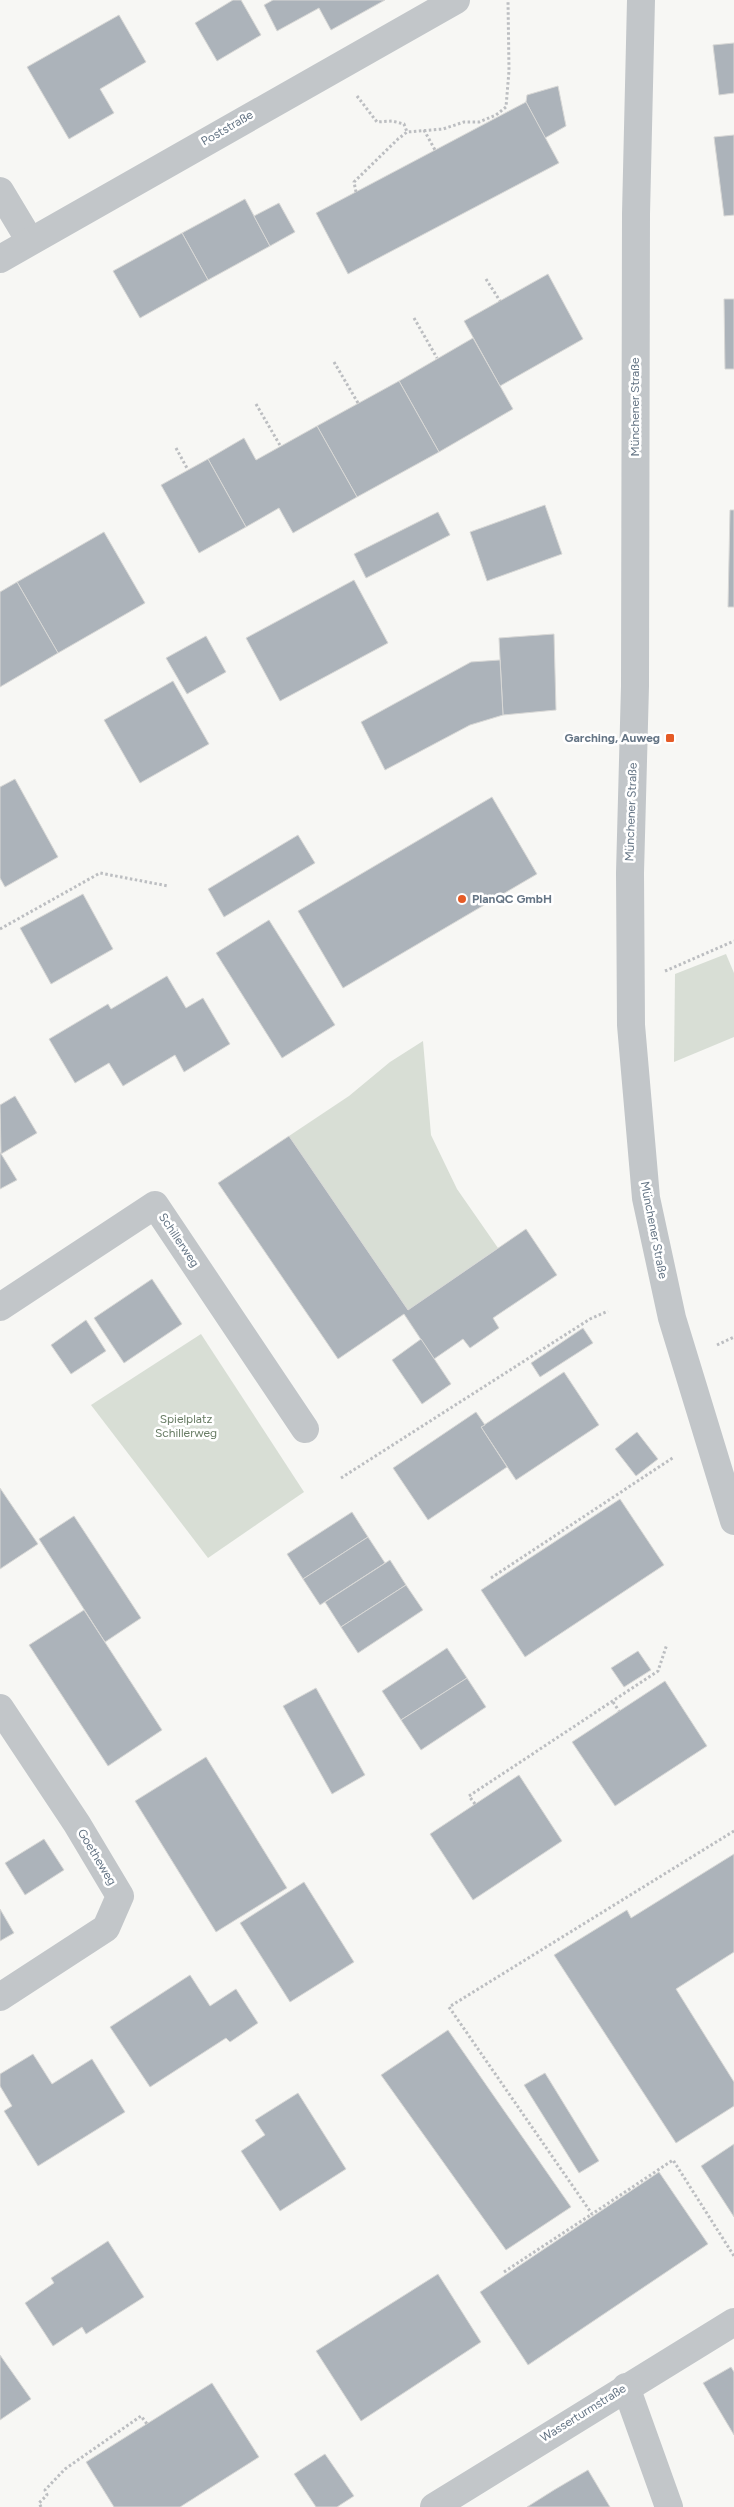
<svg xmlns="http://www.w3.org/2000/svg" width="734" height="2507" font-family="Figtree,sans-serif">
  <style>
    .green { fill: #d8ded5 }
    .building { fill: #acb3ba; stroke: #d8d8d6 }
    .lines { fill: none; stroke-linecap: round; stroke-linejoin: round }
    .path { stroke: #bcbec1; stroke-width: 3; stroke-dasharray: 2.5 2.5; stroke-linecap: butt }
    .minor { stroke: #c2c6c9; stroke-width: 28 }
    .poi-dot { fill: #e55b26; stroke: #fff; stroke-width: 2 }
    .labels { text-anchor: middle; stroke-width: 5; stroke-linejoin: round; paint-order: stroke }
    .street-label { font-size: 12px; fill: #657585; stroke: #fff }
    .poi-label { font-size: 12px; font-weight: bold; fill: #657585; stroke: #fff; text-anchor: end }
    .park-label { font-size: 12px; fill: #687c64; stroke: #fff }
  </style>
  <rect width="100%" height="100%" fill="#f7f7f4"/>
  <!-- green -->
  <g class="green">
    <polygon points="726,954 734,973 734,1037 674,1062 675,974"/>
    <polygon points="423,1041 431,1135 457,1189 498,1248 408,1310 289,1136 349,1096 390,1062"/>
    <polygon points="201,1334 304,1492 208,1558 91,1405"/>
  </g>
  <!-- building -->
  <g class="building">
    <polygon points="233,0 241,0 261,35 217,61 195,23"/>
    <polygon points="273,0 385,0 331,30 319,8 277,31 264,5"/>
    <polygon points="119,15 146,62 100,89 114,113 69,139 27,67"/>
    <polygon points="734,43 734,93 719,95 713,45"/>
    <polygon points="558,86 566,126 545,138 526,102 527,95"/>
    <polygon points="526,102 559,163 348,274 316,213"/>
    <polygon points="734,135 734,215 724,216 714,137"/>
    <polygon points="245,199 270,246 208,280 182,233"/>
    <polygon points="279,203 295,232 270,246 254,216"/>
    <polygon points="182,233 208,280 140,318 113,271"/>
    <polygon points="548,274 583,339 500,386 464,321"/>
    <polygon points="724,299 734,299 734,369 725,369"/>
    <polygon points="473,338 513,409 439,452 399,381"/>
    <polygon points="399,381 439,452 357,497 317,426"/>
    <polygon points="317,426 357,497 293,533 279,508 246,527 208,459 244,438 256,460"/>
    <polygon points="208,459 246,527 199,553 161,485"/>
    <polygon points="545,505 562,554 487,581 470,532"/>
    <polygon points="730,510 734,510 734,607 728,607"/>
    <polygon points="438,512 450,535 366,578 354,554"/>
    <polygon points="104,532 145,603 58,653 17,582"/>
    <polygon points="354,580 388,643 280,701 246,638"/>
    <polygon points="17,582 58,653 0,687 0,592"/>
    <polygon points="554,634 556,710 503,715 499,638"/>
    <polygon points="206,636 226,672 187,694 166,658"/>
    <polygon points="500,660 503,715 470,725 385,770 361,722 471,662"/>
    <polygon points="173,681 209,744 140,783 104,720"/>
    <polygon points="15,779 58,857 5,887 0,878 0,787"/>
    <polygon points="492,797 537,874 343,988 298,911"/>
    <polygon points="298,835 315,863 224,917 208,889"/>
    <polygon points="83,894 113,949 51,984 20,928"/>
    <polygon points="269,920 335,1025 282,1058 216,953"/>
    <polygon points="167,976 186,1008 203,998 230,1044 184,1072 175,1055 123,1086 109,1063 75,1083 49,1039 108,1004 111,1009"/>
    <polygon points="15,1096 37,1133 1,1154 0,1105"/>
    <polygon points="289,1136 408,1310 526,1229 557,1275 493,1318 499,1328 470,1348 463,1339 434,1359 404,1314 338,1359 218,1183"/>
    <polygon points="0,1152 17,1180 0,1189"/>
    <polygon points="152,1279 182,1324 124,1363 94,1318"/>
    <polygon points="86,1320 106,1351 71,1374 51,1345"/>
    <polygon points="583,1328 593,1343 540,1377 531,1363"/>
    <polygon points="421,1339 451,1384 422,1404 392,1360"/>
    <polygon points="564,1372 599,1425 516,1480 481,1427"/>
    <polygon points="476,1412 485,1425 481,1427 507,1467 428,1520 393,1468"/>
    <polygon points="637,1432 658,1459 636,1476 615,1449"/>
    <polygon points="0,1488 38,1544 0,1569"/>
    <polygon points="620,1499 664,1565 525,1657 481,1590"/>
    <polygon points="352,1512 368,1537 303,1579 287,1554"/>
    <polygon points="74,1516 141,1618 105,1642 39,1539"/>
    <polygon points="368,1537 385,1563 320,1605 303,1579"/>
    <polygon points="390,1560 406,1585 341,1627 325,1602"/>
    <polygon points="406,1585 423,1610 358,1653 341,1627"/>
    <polygon points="84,1610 162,1730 108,1766 29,1645"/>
    <polygon points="447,1648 467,1678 401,1720 382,1691"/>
    <polygon points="638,1651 651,1670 624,1687 611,1668"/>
    <polygon points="467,1678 486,1707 421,1750 401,1720"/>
    <polygon points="665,1681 707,1746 615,1806 572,1742"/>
    <polygon points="316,1688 365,1775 332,1794 283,1706"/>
    <polygon points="206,1757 287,1888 216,1932 135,1801"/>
    <polygon points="519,1775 562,1841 473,1900 430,1834"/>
    <polygon points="44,1839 64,1870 25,1895 5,1863"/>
    <polygon points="734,1854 734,1952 676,1989 734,2082 734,2106 676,2143 554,1955 627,1910 631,1918"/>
    <polygon points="304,1882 354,1962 290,2002 240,1923"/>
    <polygon points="0,1909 14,1933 0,1941"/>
    <polygon points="190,1975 210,2006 236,1989 258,2023 230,2042 226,2038 150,2087 110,2027"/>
    <polygon points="448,2030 571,2207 506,2250 381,2075"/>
    <polygon points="33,2054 52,2084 92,2059 125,2112 38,2166 4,2111 12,2106 0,2086 0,2074"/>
    <polygon points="545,2073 599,2161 579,2173 524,2085"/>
    <polygon points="298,2093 346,2169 280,2211 241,2151 265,2135 255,2120"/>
    <polygon points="734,2144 734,2217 701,2166"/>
    <polygon points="659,2172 708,2244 528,2365 480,2292"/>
    <polygon points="108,2241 144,2297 86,2334 82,2327 53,2346 25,2303 54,2283 51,2278"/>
    <polygon points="438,2274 481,2342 361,2421 316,2351"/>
    <polygon points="0,2355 31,2399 0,2420"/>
    <polygon points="731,2367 734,2372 734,2435 703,2383"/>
    <polygon points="212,2383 259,2457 180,2507 114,2507 86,2462"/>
    <polygon points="325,2454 354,2496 337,2507 316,2507 294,2474"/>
    <polygon points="588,2470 610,2507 527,2507 554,2490"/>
  </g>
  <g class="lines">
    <!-- path -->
    <g class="path">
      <polyline points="357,96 377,122 392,121 404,124 407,132"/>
      <polyline points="424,130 435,150"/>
      <polyline points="356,192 354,182 398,139 407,132 443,129 464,122 479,122 496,115 506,107 509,71 508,0"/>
      <polyline points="486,279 500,301"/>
      <polyline points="414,318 437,358"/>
      <polyline points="334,362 358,403"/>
      <polyline points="256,404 281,447"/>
      <polyline points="176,448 188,470"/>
      <polyline points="0,929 100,873 168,886"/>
      <polyline points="665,971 734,941"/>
      <polyline points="717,1345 734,1337"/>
      <polyline points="341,1478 590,1319 608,1311"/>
      <polyline points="491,1578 674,1457"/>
      <polyline points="613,1702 619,1711"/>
      <polyline points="475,1804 469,1796 658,1671 667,1644"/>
      <polyline points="734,1831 449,2007 592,2214 673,2160 734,2256"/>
      <polyline points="504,2272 592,2214"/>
      <polyline points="41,2507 39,2503 47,2495 45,2490 65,2469 141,2416 147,2424"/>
    </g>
    <!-- minor -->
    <g class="minor">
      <polyline points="641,0 636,214 635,686 630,873 631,1025 646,1198 672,1318 734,1521"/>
      <polyline points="0,191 30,241"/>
      <polyline points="0,259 456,0"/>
      <polyline points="0,1307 155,1205 305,1429"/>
      <polyline points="0,1708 77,1824 120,1896 106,1928 0,1997"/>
      <polyline points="626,2387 669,2507"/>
      <polyline points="434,2507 734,2322"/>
    </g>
  </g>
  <!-- markers -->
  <g class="poi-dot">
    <rect x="665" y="733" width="10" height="10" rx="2.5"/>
    <circle cx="462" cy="899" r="5"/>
  </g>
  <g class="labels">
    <!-- street labels -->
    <g class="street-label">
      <text transform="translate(227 128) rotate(-30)" y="4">Poststraße</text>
      <text transform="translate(635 407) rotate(-90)" y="4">Münchener Straße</text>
      <text transform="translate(631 812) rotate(-88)" y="4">Münchener Straße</text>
      <text transform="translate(654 1230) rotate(79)" y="4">Münchener Straße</text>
      <text transform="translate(179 1240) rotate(56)" y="4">Schillerweg</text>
      <text transform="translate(97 1857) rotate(59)" y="4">Goetheweg</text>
      <text transform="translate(583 2413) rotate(-32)" y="4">Wasserturmstraße</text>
    </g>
    <!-- poi labels -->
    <g class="poi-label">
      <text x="660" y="742">Garching, Auweg</text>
      <text x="472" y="903" text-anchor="start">PlanQC GmbH</text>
    </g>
    <!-- park labels -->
    <g class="park-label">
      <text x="186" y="1423">Spielplatz<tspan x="186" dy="14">Schillerweg</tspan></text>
    </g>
  </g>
</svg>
